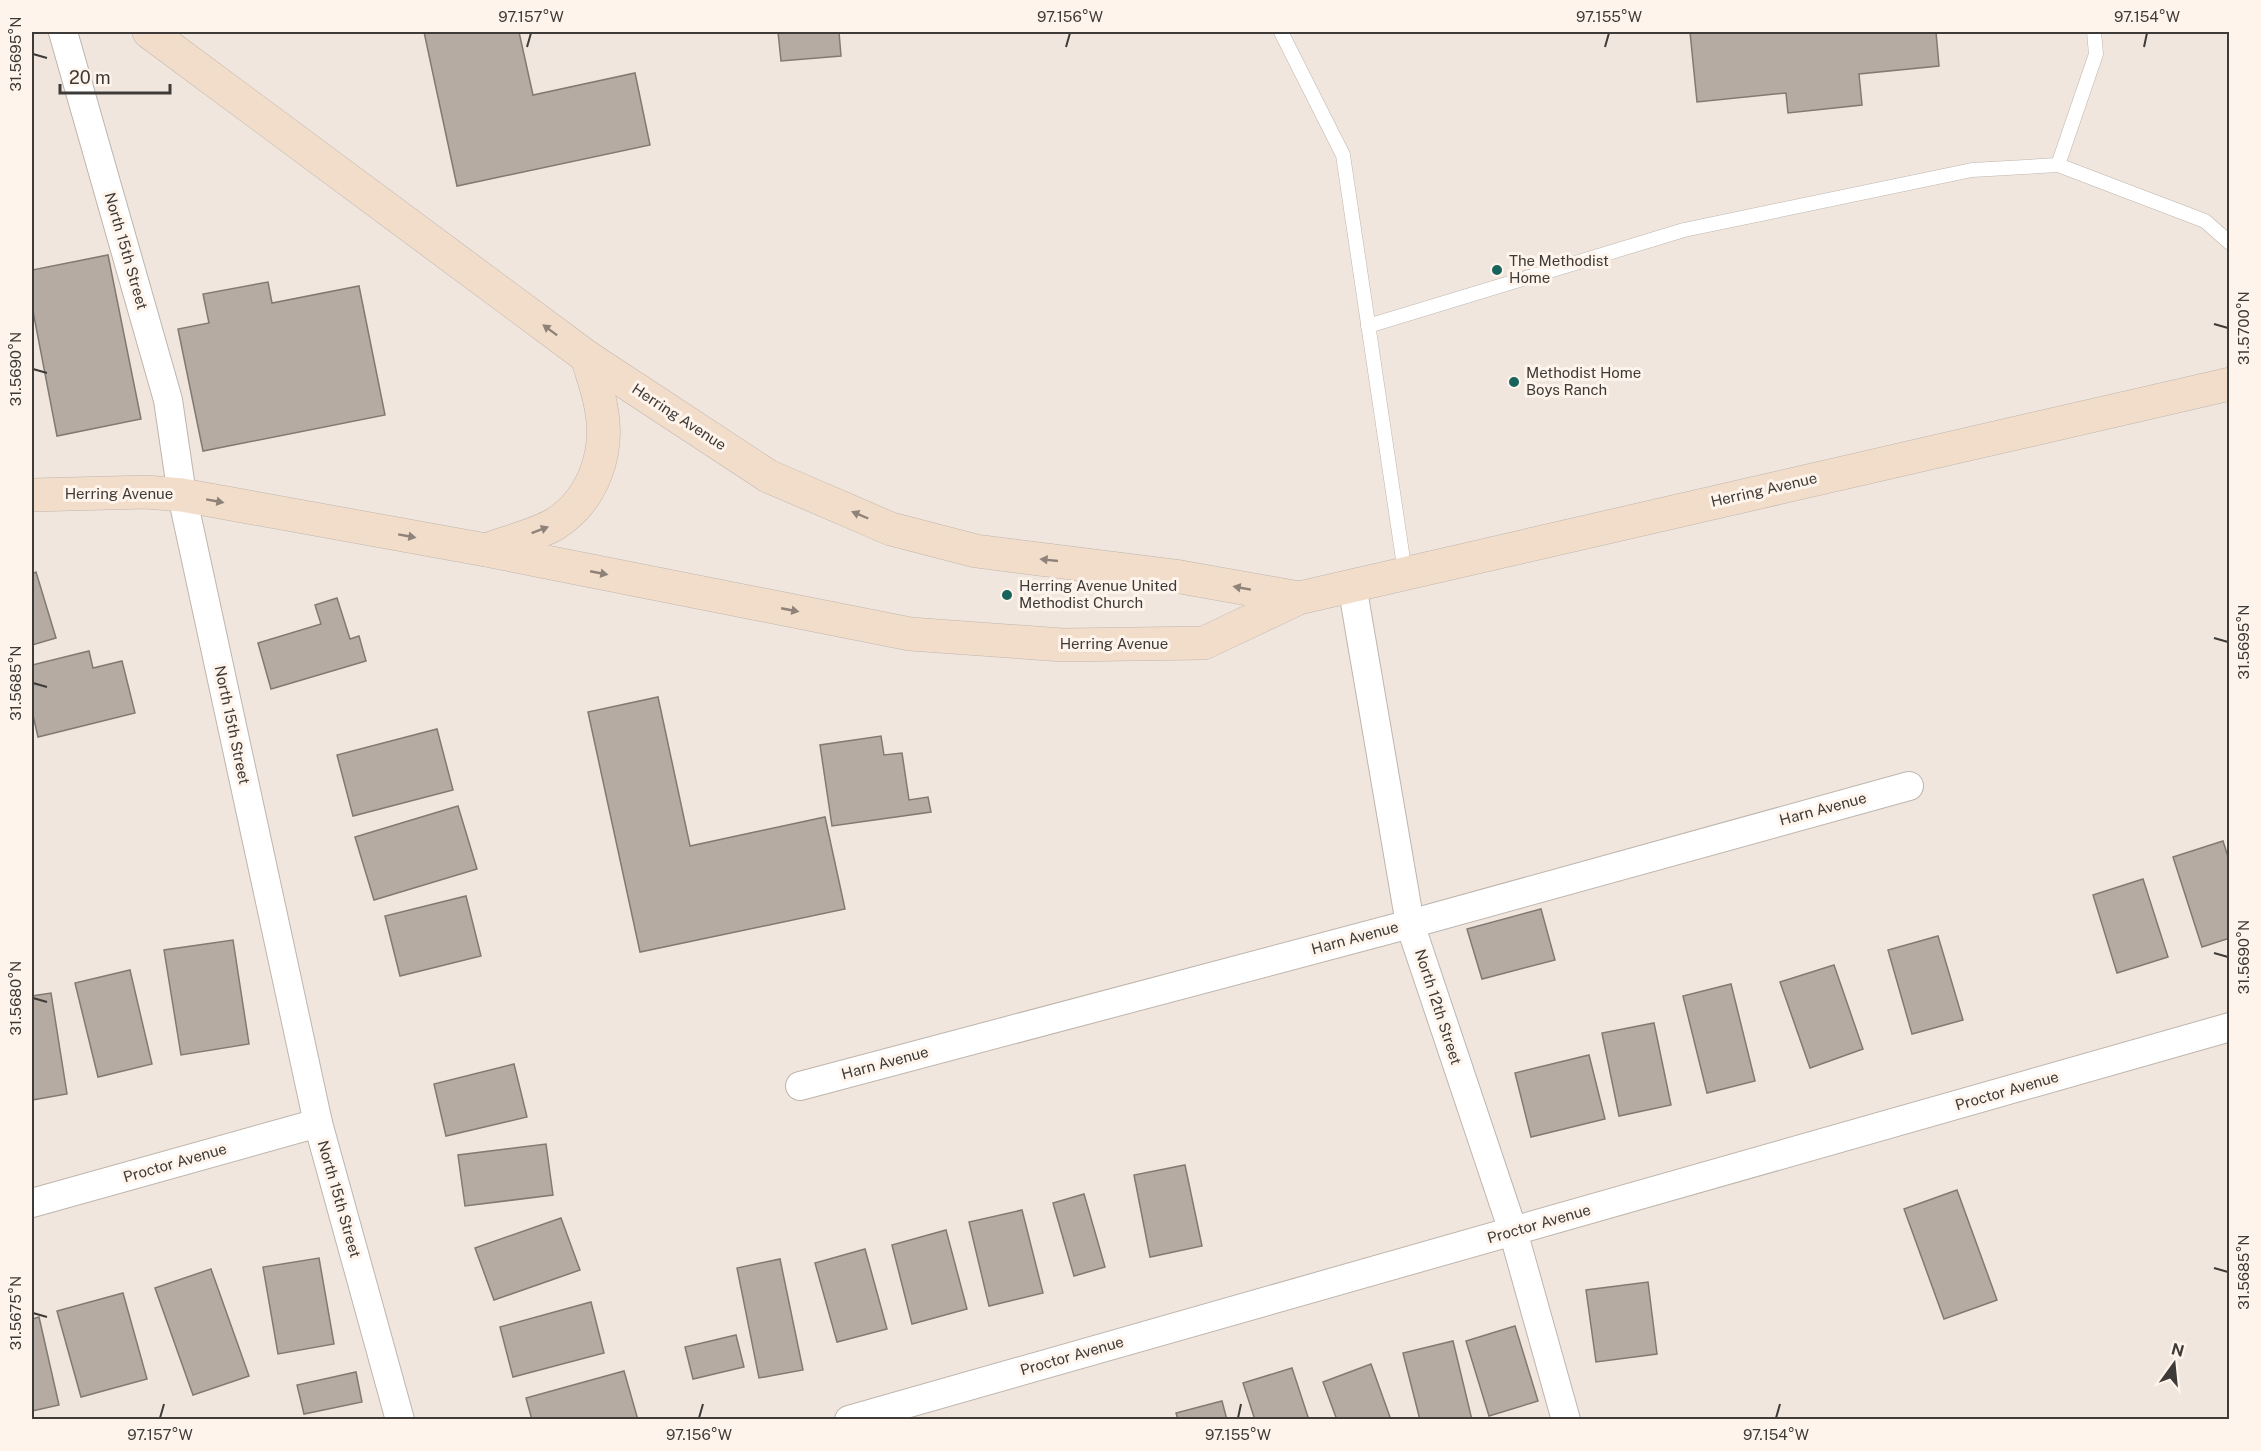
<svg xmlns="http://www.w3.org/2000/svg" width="2261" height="1451" font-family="'Public Sans',sans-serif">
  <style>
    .building { fill: #b5aba3; stroke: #827a72; stroke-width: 1.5 }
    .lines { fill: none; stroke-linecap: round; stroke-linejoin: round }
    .lane-casing { stroke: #beb5ad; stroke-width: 15 }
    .street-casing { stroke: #beb5ad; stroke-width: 30 }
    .secondary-casing { stroke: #beb5ad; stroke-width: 34 }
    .lane { stroke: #fff; stroke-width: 14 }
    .street { stroke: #fff; stroke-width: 28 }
    .secondary { stroke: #f2ddca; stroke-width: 33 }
    .oneway { fill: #8f8379 }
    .ticks { fill: none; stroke: #3e3a37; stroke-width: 2 }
    .poi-dot { fill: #18645c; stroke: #fef4eb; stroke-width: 2 }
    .labels { text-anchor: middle; stroke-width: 6; stroke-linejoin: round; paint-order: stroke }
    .street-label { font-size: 15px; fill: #3e3a37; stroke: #fef4eb }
    .poi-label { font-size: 15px; fill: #3e3a37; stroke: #fef4eb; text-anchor: start }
    .neatline { fill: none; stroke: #3e3a37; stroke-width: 2 }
    .ticks-label { font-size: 15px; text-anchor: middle; fill: #3e3a37 }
  </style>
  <rect width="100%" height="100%" fill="#f0e6de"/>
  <!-- building -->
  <g class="building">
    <polygon points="424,32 519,32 533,95 635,73 650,145 457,186"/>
    <polygon points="778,32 839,32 841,56 781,61"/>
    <polygon points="1690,32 1936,32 1939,66 1859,74 1862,105 1788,113 1786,93 1697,102"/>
    <polygon points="108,255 141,419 57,436 32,306 32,270"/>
    <polygon points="268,282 272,303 359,286 385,415 203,451 178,329 209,323 203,294"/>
    <polygon points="36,572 56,638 32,645 32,574"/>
    <polygon points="337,598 350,639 359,636 366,661 271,689 258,643 321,624 315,605"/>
    <polygon points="89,651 93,668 122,661 135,713 38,737 32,711 32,665"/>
    <polygon points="658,697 690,846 825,817 845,909 640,952 588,712"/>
    <polygon points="437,729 453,790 353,816 337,755"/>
    <polygon points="881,736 884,755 902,753 909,800 928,797 931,812 832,826 820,745"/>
    <polygon points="458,806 477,869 374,900 355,837"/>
    <polygon points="2223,841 2230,863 2230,938 2202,947 2173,857"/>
    <polygon points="2143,879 2168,957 2117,973 2093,895"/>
    <polygon points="466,896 481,956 400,976 385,916"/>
    <polygon points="1541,909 1555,960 1482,979 1467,929"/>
    <polygon points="1938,936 1963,1020 1912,1034 1888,950"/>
    <polygon points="233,940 249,1044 181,1055 164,950"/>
    <polygon points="1834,965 1863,1049 1810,1068 1780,982"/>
    <polygon points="130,970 152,1064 98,1077 75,983"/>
    <polygon points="1731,984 1755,1081 1707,1093 1683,996"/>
    <polygon points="51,993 67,1094 32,1100 32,996"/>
    <polygon points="1654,1023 1671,1105 1619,1116 1602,1033"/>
    <polygon points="1589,1055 1605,1119 1531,1137 1515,1073"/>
    <polygon points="514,1064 527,1117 446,1136 434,1084"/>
    <polygon points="546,1144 553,1195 465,1206 458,1155"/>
    <polygon points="1185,1165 1202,1246 1150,1257 1134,1175"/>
    <polygon points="1957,1190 1997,1300 1944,1319 1904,1209"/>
    <polygon points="1084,1194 1105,1267 1074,1276 1053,1203"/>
    <polygon points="1022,1210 1043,1293 989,1306 969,1222"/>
    <polygon points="561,1218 580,1270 494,1300 475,1248"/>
    <polygon points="946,1230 967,1309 912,1324 892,1245"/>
    <polygon points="865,1249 887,1329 837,1342 815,1263"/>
    <polygon points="319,1258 334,1344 278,1354 263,1267"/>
    <polygon points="780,1259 803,1370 759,1378 737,1268"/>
    <polygon points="211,1269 249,1376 193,1395 155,1288"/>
    <polygon points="1648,1282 1657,1354 1596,1362 1586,1290"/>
    <polygon points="123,1293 147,1379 81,1397 57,1311"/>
    <polygon points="591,1302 604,1353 513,1377 500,1327"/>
    <polygon points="39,1317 59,1405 32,1411 32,1319"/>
    <polygon points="1515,1326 1538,1401 1489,1416 1466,1341"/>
    <polygon points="736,1335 744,1367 693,1379 685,1347"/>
    <polygon points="1453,1341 1472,1420 1420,1420 1403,1353"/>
    <polygon points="1371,1364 1391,1420 1337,1420 1323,1382"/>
    <polygon points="1292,1368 1309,1420 1255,1420 1243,1383"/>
    <polygon points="624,1371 638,1420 532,1420 526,1398"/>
    <polygon points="356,1372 362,1402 304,1414 297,1385"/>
    <polygon points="1222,1401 1227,1420 1178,1420 1176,1413"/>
  </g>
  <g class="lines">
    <!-- lane casing -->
    <g class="lane-casing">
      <g id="lane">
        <polyline points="1281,32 1343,155 1405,573"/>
        <polyline points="2058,165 2096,54 2094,32"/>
        <polyline points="1368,326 1684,230 1972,170 2058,165 2205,221 2230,243"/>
      </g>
    </g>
    <!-- street casing -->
    <g class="street-casing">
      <g id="street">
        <polyline points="63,32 168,400 182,495 318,1123 400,1420"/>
        <polyline points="1352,585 1410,924 1513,1231 1566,1420"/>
        <polyline points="800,1086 1410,924 1909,786"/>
        <polyline points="32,1203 318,1123"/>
        <polyline points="849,1420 2230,1027"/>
      </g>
    </g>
    <!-- secondary casing -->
    <g class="secondary-casing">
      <g id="secondary">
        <polyline points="149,32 587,357 768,476 891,529 976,551 1175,576 1299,598"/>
        <polyline points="32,495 146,492 182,495 486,550 910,634 1063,645 1204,643 1299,598 2230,384"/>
        <path d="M 486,550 C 504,543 539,534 555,524 C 594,499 610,451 601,407 C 598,390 592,374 587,357"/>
      </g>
    </g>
    <!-- lane -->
    <use href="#lane" class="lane"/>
    <!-- street -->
    <use href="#street" class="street"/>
    <!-- secondary -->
    <use href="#secondary" class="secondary"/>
  </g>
  <!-- one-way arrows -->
  <defs><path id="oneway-solid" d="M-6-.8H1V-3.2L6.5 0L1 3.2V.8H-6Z" transform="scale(1.5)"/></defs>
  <g class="oneway">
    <use href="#oneway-solid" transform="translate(550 330) rotate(-143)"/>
    <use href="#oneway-solid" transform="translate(215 501) rotate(10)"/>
    <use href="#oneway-solid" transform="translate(860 515) rotate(-157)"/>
    <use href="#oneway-solid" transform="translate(540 530) rotate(-21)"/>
    <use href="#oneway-solid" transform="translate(407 536) rotate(10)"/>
    <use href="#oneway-solid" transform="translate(1049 560) rotate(-174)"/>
    <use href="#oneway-solid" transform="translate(599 573) rotate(11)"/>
    <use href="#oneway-solid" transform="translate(1242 588) rotate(-170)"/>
    <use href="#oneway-solid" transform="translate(790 610) rotate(11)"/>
  </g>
  <!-- ticks -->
  <path class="ticks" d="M 527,47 L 531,33M 1066,47 L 1070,33M 1605,47 L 1609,33M 2144,47 L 2147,33M 33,54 L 47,58M 2214,324 L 2228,328M 33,369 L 47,373M 2214,638 L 2228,642M 33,683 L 47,687M 2214,953 L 2228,957M 33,998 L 47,1002M 2214,1268 L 2228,1272M 33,1313 L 47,1317M 160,1418 L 164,1404M 699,1418 L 703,1404M 1238,1418 L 1241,1404M 1776,1418 L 1780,1404"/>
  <!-- markers -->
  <g class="poi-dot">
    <circle cx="1497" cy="270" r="6"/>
    <circle cx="1514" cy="382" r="6"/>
    <circle cx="1007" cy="595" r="6"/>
  </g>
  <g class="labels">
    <!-- street labels -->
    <g class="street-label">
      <text transform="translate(126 251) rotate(74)" y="5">North 15th Street</text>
      <text transform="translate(679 417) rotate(33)" y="5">Herring Avenue</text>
      <text transform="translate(1764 490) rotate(-13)" y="5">Herring Avenue</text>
      <text x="119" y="499">Herring Avenue</text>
      <text x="1114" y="649">Herring Avenue</text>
      <text transform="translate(232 725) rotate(78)" y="5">North 15th Street</text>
      <text transform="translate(1823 809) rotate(-15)" y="5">Harn Avenue</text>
      <text transform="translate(1355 938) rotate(-15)" y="5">Harn Avenue</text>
      <text transform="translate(1438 1007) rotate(72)" y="5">North 12th Street</text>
      <text transform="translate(885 1063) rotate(-15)" y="5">Harn Avenue</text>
      <text transform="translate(2007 1091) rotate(-16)" y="5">Proctor Avenue</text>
      <text transform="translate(175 1163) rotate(-16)" y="5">Proctor Avenue</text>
      <text transform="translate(339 1199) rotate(74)" y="5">North 15th Street</text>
      <text transform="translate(1539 1224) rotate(-16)" y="5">Proctor Avenue</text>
      <text transform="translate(1072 1356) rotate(-16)" y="5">Proctor Avenue</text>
    </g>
    <!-- poi labels -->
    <g class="poi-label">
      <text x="1509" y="266">The Methodist<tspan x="1509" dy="17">Home</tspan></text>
      <text x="1526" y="378">Methodist Home<tspan x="1526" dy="17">Boys Ranch</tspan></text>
      <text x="1019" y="591">Herring Avenue United<tspan x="1019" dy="17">Methodist Church</tspan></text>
    </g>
  </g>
  <!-- border -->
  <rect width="2261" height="1451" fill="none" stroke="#fef4eb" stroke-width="66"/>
  <!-- north arrow -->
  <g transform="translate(2174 1364) rotate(15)" stroke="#fef4eb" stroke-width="4.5" paint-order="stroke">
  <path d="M0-4.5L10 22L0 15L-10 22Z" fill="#3e3a37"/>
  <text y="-9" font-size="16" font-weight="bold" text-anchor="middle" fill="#3e3a37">N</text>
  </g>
  <!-- scale -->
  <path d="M60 84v9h110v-9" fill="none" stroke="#3e3a37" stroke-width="3"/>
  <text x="69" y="84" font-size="18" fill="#3e3a37" stroke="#fef4eb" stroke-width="4.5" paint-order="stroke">20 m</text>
  <rect x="33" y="33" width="2195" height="1385" class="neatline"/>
  <g class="ticks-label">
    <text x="531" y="22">97.157°W</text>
    <text x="1070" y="22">97.156°W</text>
    <text x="1609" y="22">97.155°W</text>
    <text x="2147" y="22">97.154°W</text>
    <text transform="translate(16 54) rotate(-90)" y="5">31.5695°N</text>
    <text transform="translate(2244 328) rotate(-90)" y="5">31.5700°N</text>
    <text transform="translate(16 369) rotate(-90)" y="5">31.5690°N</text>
    <text transform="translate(2244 642) rotate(-90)" y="5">31.5695°N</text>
    <text transform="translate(16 683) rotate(-90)" y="5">31.5685°N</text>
    <text transform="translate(2244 957) rotate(-90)" y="5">31.5690°N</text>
    <text transform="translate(16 998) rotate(-90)" y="5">31.5680°N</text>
    <text transform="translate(2244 1272) rotate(-90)" y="5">31.5685°N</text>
    <text transform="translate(16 1313) rotate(-90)" y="5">31.5675°N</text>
    <text x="160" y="1440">97.157°W</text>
    <text x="699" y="1440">97.156°W</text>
    <text x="1238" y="1440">97.155°W</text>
    <text x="1776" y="1440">97.154°W</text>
  </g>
</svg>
